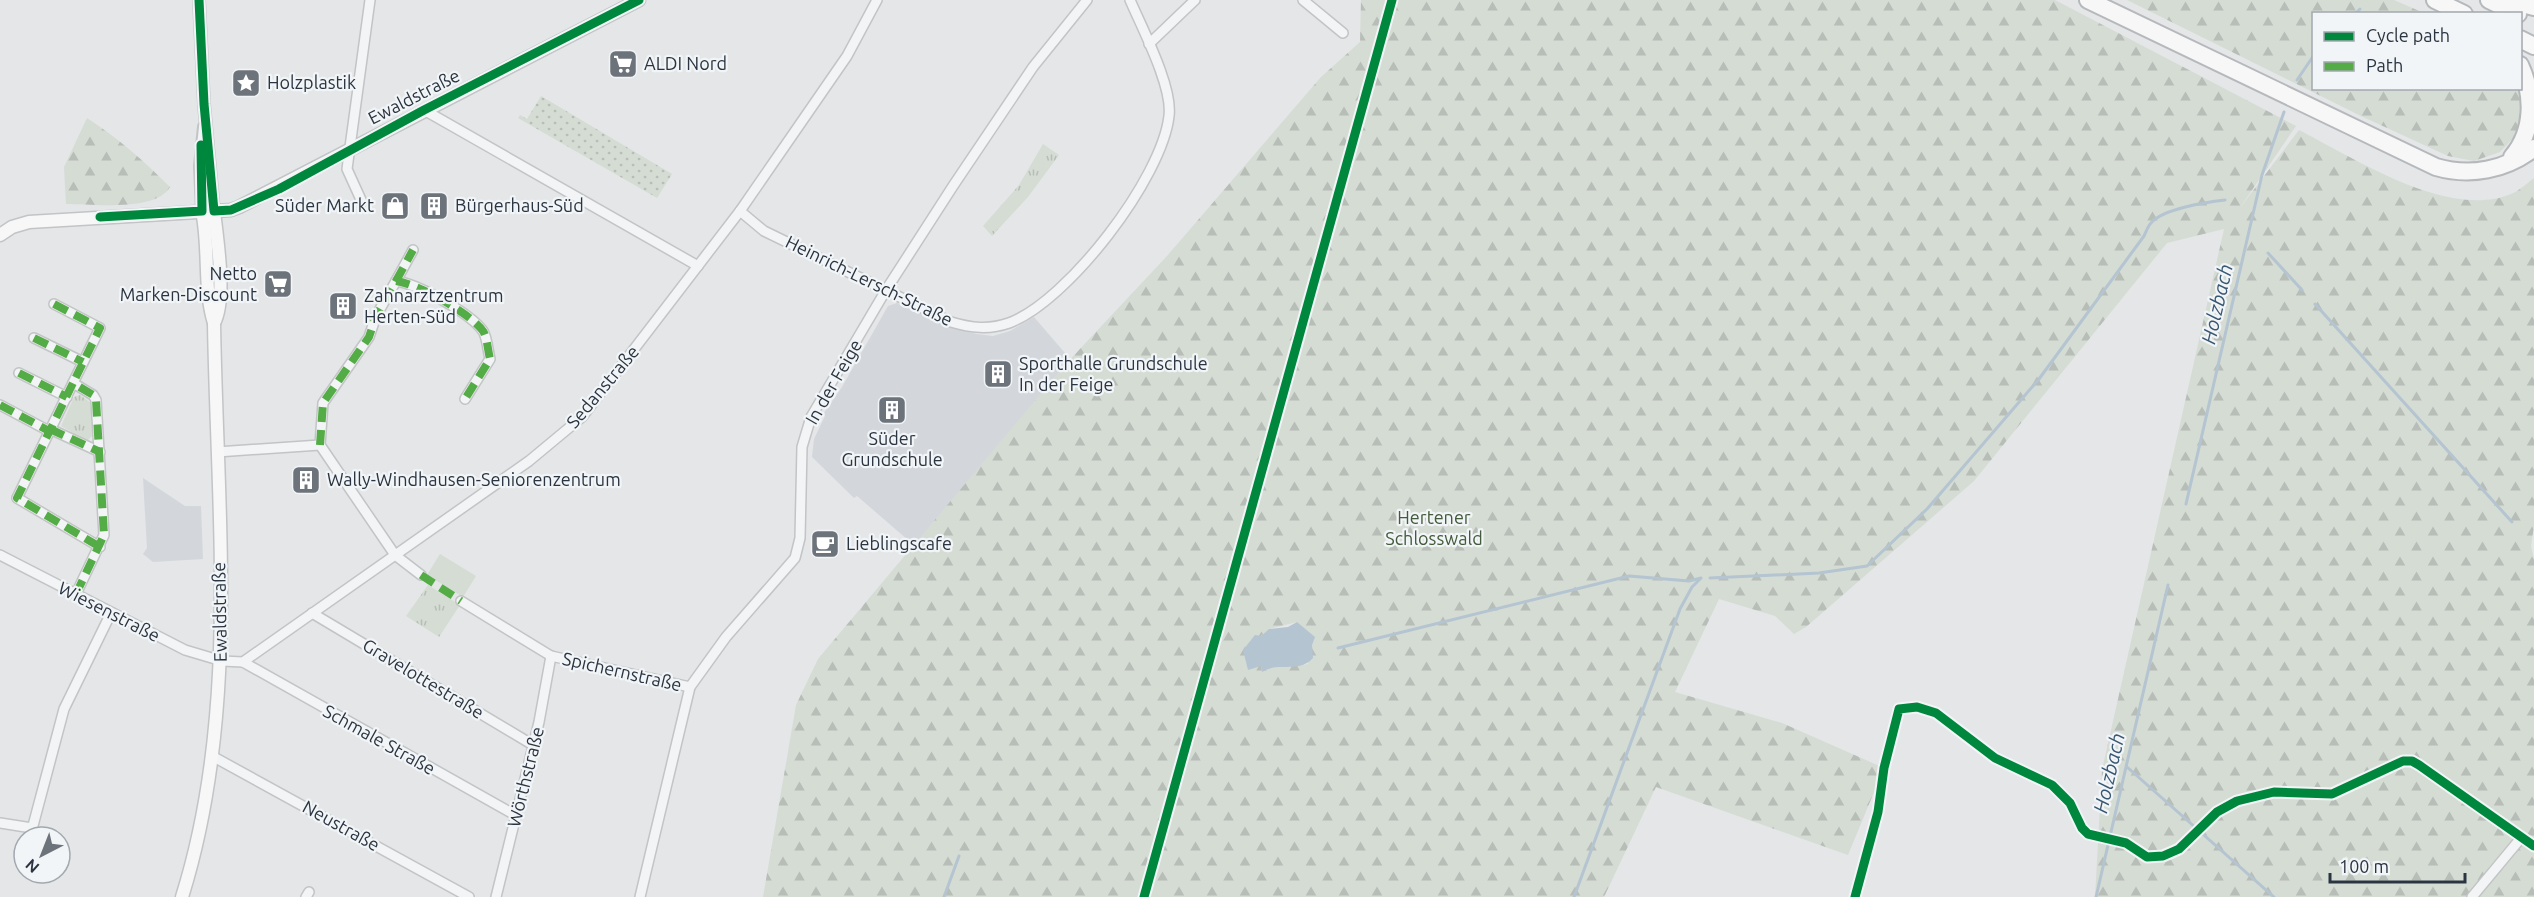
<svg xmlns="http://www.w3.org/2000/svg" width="2534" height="897" font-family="Ubuntu,sans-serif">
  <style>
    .built { fill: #d3d6db }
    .grass { fill: url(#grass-tufts) }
    .forest { fill: url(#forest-firs); fill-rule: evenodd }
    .garden { fill: url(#garden-dots) }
    .pitch { fill: #d5dcd4 }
    .water { fill: #b4c4d1 }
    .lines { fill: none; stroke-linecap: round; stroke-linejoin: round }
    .stream { stroke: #b4c4d1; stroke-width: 3 }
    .minor-casing { stroke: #c2c4c6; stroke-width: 12 }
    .tertiary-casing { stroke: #c2c4c6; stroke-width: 14 }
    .secondary-casing { stroke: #c2c4c6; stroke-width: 15 }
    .motorway-casing { stroke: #b6b9bc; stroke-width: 20 }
    .minor { stroke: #f3f4f5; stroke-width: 9 }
    .tertiary { stroke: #f3f4f5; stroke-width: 10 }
    .secondary { stroke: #f7f7f7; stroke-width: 12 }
    .motorway { stroke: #f7f7f7; stroke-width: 16 }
    .quiet { stroke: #54ac46; stroke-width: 8; stroke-dasharray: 15 8; stroke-linecap: butt }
    .cycleway-casing { stroke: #f2f5f7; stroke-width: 13 }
    .cycleway { stroke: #00873e; stroke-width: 9 }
    .labels { text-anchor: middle; stroke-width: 4.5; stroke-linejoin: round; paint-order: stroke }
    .poi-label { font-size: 18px; fill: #2b3541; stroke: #f2f5f7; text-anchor: start }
    .street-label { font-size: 18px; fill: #2b3541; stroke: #f2f5f7 }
    .park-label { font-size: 18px; fill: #435b3a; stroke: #f2f5f7 }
    .water-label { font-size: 20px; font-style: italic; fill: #385772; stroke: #f2f5f7 }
  </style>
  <defs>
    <pattern id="grass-tufts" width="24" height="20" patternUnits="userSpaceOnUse" patternTransform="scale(1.5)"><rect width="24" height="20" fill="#d5dcd4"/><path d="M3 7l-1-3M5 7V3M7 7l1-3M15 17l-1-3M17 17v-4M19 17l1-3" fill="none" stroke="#b7bdb7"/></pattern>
    <pattern id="forest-firs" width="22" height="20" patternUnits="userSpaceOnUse" patternTransform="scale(1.5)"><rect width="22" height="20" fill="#d5dcd4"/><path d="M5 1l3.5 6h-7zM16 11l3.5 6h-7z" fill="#b7bdb7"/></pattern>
    <pattern id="garden-dots" width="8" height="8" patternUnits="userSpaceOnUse" patternTransform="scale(1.5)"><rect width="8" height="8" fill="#d5dcd4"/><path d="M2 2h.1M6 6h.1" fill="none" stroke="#b7bdb7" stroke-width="1.8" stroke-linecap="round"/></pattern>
  </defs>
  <rect width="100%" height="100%" fill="#e4e6e8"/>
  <!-- built -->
  <g class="built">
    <polygon points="897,303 948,327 977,334 993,336 1010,331 1034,317 1071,360 915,546 857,496 854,498 812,457 814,439 825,416 824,413 842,387 888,306"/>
    <polygon points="143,478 185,506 201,506 203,559 153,562 143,554 147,548"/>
  </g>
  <!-- grass -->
  <g class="grass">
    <polygon points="1043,144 1059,155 1028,197 992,236 983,226 1019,185"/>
    <polygon points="80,395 91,403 93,435 87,441 61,426 74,397"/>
    <polygon points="428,585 460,605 439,637 406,616"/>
  </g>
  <!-- forest -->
  <g class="forest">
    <path d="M 1361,0 L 2055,0 L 2296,126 L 2239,209 L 2299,130 C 2354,158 2448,220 2511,194 C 2519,191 2527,183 2534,178 L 2534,526 L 2531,546 L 2534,559 L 2534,897 L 2095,897 L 2102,770 L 2224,229 L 2167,243 L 1974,481 L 1806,627 L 1794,634 L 1775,616 L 1719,599 L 1675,692 L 1782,723 L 1884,768 L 1848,855 L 1656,787 L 1604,897 L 763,897 L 796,705 L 818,659 L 1064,366 L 1167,256 L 1321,77 L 1360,42 ZM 1297,622 L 1312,637 L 1308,664 C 1291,668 1277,664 1262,671 L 1261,666 L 1249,666 L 1261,636 L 1269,629 Z"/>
    <polygon points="2127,0 2394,0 2424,13 2314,14 2314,88 2520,88 2526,98 2520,131 2500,152 2474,161 2448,156 2361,116"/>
    <path d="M 87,118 C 118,138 144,161 170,187 C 156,212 92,204 66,204 L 64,167 Z"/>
  </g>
  <!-- garden -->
  <polygon class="garden" points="541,96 672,174 657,198 518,118 520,115 527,119"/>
  <!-- pitch -->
  <polygon class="pitch" points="440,554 476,576 463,597 427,575"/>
  <!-- water -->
  <path class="water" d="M 1297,622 L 1315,637 L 1312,645 L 1313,658 C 1299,674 1278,661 1262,672 L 1261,666 L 1248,670 L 1243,650 L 1255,635 L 1261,636 L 1269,629 L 1288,627 Z"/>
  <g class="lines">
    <!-- stream -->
    <g class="stream">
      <polyline points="2355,14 2360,9"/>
      <polyline points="2297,80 2314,55"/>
      <polyline points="2268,253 2302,290"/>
      <polyline points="2315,304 2512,522"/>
      <polyline points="2186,504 2262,175 2284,112"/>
      <path d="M 1710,578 L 1819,573 L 1867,566 L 1927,509 L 2039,379 L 2144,236 C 2146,232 2148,226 2151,223 C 2162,209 2207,202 2225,200"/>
      <polyline points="1338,648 1629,576 1689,581 1701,578"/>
      <polyline points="2127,767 2274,897"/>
      <polyline points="944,897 959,856"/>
      <polyline points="1574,897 1680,609 1692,587 1700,579"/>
      <polyline points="2096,897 2168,585"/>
    </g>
    <!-- minor casing -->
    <g class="minor-casing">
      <g id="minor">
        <polyline points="1303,0 1343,33"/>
        <polyline points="1149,44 1195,0"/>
        <polyline points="424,110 698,266"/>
        <polyline points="362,202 347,169 370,0"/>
        <path d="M 740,211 L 764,231 L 951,322 C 971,328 989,330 1009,323 C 1068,301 1162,178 1169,116 C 1173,87 1142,28 1130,0"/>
        <polyline points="396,281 413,250"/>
        <polyline points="54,304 100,328 73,383"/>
        <polyline points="34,338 83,362"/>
        <polyline points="19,373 67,397"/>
        <polyline points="0,405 49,431"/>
        <polyline points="50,429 100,452"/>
        <path d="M 320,445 L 323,403 L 369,337 L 376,316 L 396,281 C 418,284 470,313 483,331 C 487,337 488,351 490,359 L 465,399"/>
        <polyline points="217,452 320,445 395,555 421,575"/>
        <polyline points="0,555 185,650 222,661 243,662 529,461 582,417 740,211 847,56 877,0"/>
        <polyline points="76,594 104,535 96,400 93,395 73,383 17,498 100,547"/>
        <polyline points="461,601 551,656 690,687"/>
        <polyline points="312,613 533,745"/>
        <polyline points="243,662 517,816"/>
        <polyline points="212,756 469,897"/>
        <polyline points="0,823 32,828"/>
        <polyline points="30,837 64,709 111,613"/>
        <polyline points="306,897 309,892"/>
        <polyline points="496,897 539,722 551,656"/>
        <polyline points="640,897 690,687 726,637 795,558 800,538 802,447 811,417 886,290 953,186 1033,67 1087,0"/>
        <polyline points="2472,897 2521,838 2534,846"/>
      </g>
    </g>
    <!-- tertiary casing -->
    <g class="tertiary-casing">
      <g id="tertiary">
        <polyline points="199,0 204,104 214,211"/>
        <polyline points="202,211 200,166 204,127"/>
      </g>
    </g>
    <!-- secondary casing -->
    <g class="secondary-casing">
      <g id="secondary">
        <polyline points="0,235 12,227 29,222 231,210 239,207 639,0"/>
        <path d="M 214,323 C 227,298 217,240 214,211"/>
        <path d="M 182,897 C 240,712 217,514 214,323 C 203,288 210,249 202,211"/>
      </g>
    </g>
    <!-- motorway casing -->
    <g class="motorway-casing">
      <g id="motorway">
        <path d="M 2088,0 L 2436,167 C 2470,177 2506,170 2534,148"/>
        <polyline points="2435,0 2464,14"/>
        <polyline points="2489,0 2518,14"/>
        <polyline points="2506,0 2534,7"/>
        <polyline points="2520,39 2534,46"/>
        <path d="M 2512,157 C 2534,131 2534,95 2520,65"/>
      </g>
    </g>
    <!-- minor -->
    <use href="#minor" class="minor"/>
    <!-- tertiary -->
    <use href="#tertiary" class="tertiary"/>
    <!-- secondary -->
    <use href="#secondary" class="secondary"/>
    <!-- motorway -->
    <use href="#motorway" class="motorway"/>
    <!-- quiet -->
    <g class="quiet">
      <polyline points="396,281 413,250"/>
      <polyline points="54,304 100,328 73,383"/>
      <polyline points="34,338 83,362"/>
      <polyline points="19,373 67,397"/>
      <polyline points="0,405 49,431"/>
      <polyline points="50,429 100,452"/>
      <path d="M 320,445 L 323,403 L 369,337 L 376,316 L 396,281 C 418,284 470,313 483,331 C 487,337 488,351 490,359 L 465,399"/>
      <polyline points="421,575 461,601"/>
      <polyline points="76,594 104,535 96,400 93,395 73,383 17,498 100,547"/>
    </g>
    <!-- cycleway casing -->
    <g class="cycleway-casing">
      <g id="cycleway">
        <polyline points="199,0 204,104 214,211 231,210 279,189 424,110 639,0"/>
        <polyline points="100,217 202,211 201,145"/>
        <polyline points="1144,897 1392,0"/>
        <polyline points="1855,897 1878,812 1884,768 1899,709 1917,707 1936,713 1995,758 2052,785 2070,803 2082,828 2088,834 2126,843 2147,857 2163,856 2179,849 2217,812 2237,801 2274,792 2332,794 2403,761 2412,761 2419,765 2534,846"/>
      </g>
    </g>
    <!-- cycleway -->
    <use href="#cycleway" class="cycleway"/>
  </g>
  <!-- icons -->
  <defs>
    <g id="supermarket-square" transform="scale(1.5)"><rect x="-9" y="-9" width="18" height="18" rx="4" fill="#6c737b" stroke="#f2f5f7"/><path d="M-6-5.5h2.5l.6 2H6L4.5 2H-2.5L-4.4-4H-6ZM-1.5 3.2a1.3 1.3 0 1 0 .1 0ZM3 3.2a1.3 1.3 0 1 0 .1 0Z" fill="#fff"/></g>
    <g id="sight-square" transform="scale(1.5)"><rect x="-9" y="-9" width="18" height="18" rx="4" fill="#6c737b" stroke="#f2f5f7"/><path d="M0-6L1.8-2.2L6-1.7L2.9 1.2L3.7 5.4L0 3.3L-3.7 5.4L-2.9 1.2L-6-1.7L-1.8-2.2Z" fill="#fff"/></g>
    <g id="shop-square" transform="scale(1.5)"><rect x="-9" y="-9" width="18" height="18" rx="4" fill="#6c737b" stroke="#f2f5f7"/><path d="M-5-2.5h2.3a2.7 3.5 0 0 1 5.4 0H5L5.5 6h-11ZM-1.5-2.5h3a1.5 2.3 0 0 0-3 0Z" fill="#fff"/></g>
    <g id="building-square" transform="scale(1.5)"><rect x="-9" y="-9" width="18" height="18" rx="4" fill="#6c737b" stroke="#f2f5f7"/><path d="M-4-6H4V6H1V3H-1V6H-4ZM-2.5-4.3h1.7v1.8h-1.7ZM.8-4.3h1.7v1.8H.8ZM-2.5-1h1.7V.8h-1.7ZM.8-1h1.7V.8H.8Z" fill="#fff"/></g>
    <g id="cafe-square" transform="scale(1.5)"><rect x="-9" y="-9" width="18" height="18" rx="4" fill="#6c737b" stroke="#f2f5f7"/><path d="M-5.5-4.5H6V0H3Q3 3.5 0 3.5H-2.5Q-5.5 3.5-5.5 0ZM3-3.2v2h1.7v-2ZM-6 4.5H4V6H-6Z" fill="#fff"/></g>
  </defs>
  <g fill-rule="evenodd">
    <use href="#supermarket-square" x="623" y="64"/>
    <use href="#sight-square" x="246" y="83"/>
    <use href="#shop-square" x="395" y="206"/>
    <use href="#building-square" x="434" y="206"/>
    <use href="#supermarket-square" x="278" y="284"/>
    <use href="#building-square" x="343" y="306"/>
    <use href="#building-square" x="998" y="374"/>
    <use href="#building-square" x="892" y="410"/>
    <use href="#building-square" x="306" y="480"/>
    <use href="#cafe-square" x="825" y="544"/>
  </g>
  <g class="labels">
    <!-- poi labels -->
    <g class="poi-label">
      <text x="644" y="70">ALDI Nord</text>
      <text x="267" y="89">Holzplastik</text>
      <text x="374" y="212" text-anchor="end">Süder Markt</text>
      <text x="455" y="212">Bürgerhaus-Süd</text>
      <text x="257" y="280" text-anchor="end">Netto<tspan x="257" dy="21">Marken-Discount</tspan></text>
      <text x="364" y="302">Zahnarztzentrum<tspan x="364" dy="21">Herten-Süd</tspan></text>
      <text x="1019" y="370">Sporthalle Grundschule<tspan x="1019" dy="21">In der Feige</tspan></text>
      <text x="892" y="445" text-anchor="middle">Süder<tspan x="892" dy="21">Grundschule</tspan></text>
      <text x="327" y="486">Wally-Windhausen-Seniorenzentrum</text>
      <text x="846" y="550">Lieblingscafe</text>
    </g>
    <!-- street labels -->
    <g class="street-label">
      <text transform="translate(414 97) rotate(-27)" y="6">Ewaldstraße</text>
      <text transform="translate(869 281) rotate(26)" y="6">Heinrich-Lersch-Straße</text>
      <text transform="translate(834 382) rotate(-60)" y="6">In der Feige</text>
      <text transform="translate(603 387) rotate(-50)" y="6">Sedanstraße</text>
      <text transform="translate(109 612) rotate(27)" y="6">Wiesenstraße</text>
      <text transform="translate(220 612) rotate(-91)" y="6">Ewaldstraße</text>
      <text transform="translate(622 672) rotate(13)" y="6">Spichernstraße</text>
      <text transform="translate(423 679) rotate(31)" y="6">Gravelottestraße</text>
      <text transform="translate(379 740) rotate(29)" y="6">Schmale Straße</text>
      <text transform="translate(526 777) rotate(-76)" y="6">Wörthstraße</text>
      <text transform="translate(341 826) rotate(29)" y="6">Neustraße</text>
    </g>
    <!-- park labels -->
    <g class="park-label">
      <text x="1434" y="524">Hertener<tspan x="1434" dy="21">Schlosswald</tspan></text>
    </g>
    <!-- water labels -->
    <g class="water-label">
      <text transform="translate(2217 304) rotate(-77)" y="7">Holzbach</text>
      <text transform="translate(2109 773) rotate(-77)" y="7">Holzbach</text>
    </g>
  </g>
  <!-- legend -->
  <rect x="2312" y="12" width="210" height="78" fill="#f2f5f7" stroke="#a2a8ae" stroke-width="1.5"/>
  <rect x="2324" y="32" width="30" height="9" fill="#00873e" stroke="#a2a8ae" stroke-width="1.5"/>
  <text x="2366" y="42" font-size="18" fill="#2b3541">Cycle path</text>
  <rect x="2324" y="62" width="30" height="9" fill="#54ac46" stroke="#a2a8ae" stroke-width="1.5"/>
  <text x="2366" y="72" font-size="18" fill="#2b3541">Path</text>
  <!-- north arrow -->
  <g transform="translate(42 855) rotate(222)"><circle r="28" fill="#f2f5f7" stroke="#a2a8ae" stroke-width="1.5"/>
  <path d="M0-4.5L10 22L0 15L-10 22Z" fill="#6c737b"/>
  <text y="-9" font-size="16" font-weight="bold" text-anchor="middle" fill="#2b3541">N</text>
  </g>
  <!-- scale -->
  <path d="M2330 873v9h135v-9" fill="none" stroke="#2b3541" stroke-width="3"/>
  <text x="2339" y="873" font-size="18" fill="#2b3541" stroke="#f2f5f7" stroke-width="4.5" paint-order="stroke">100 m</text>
</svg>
